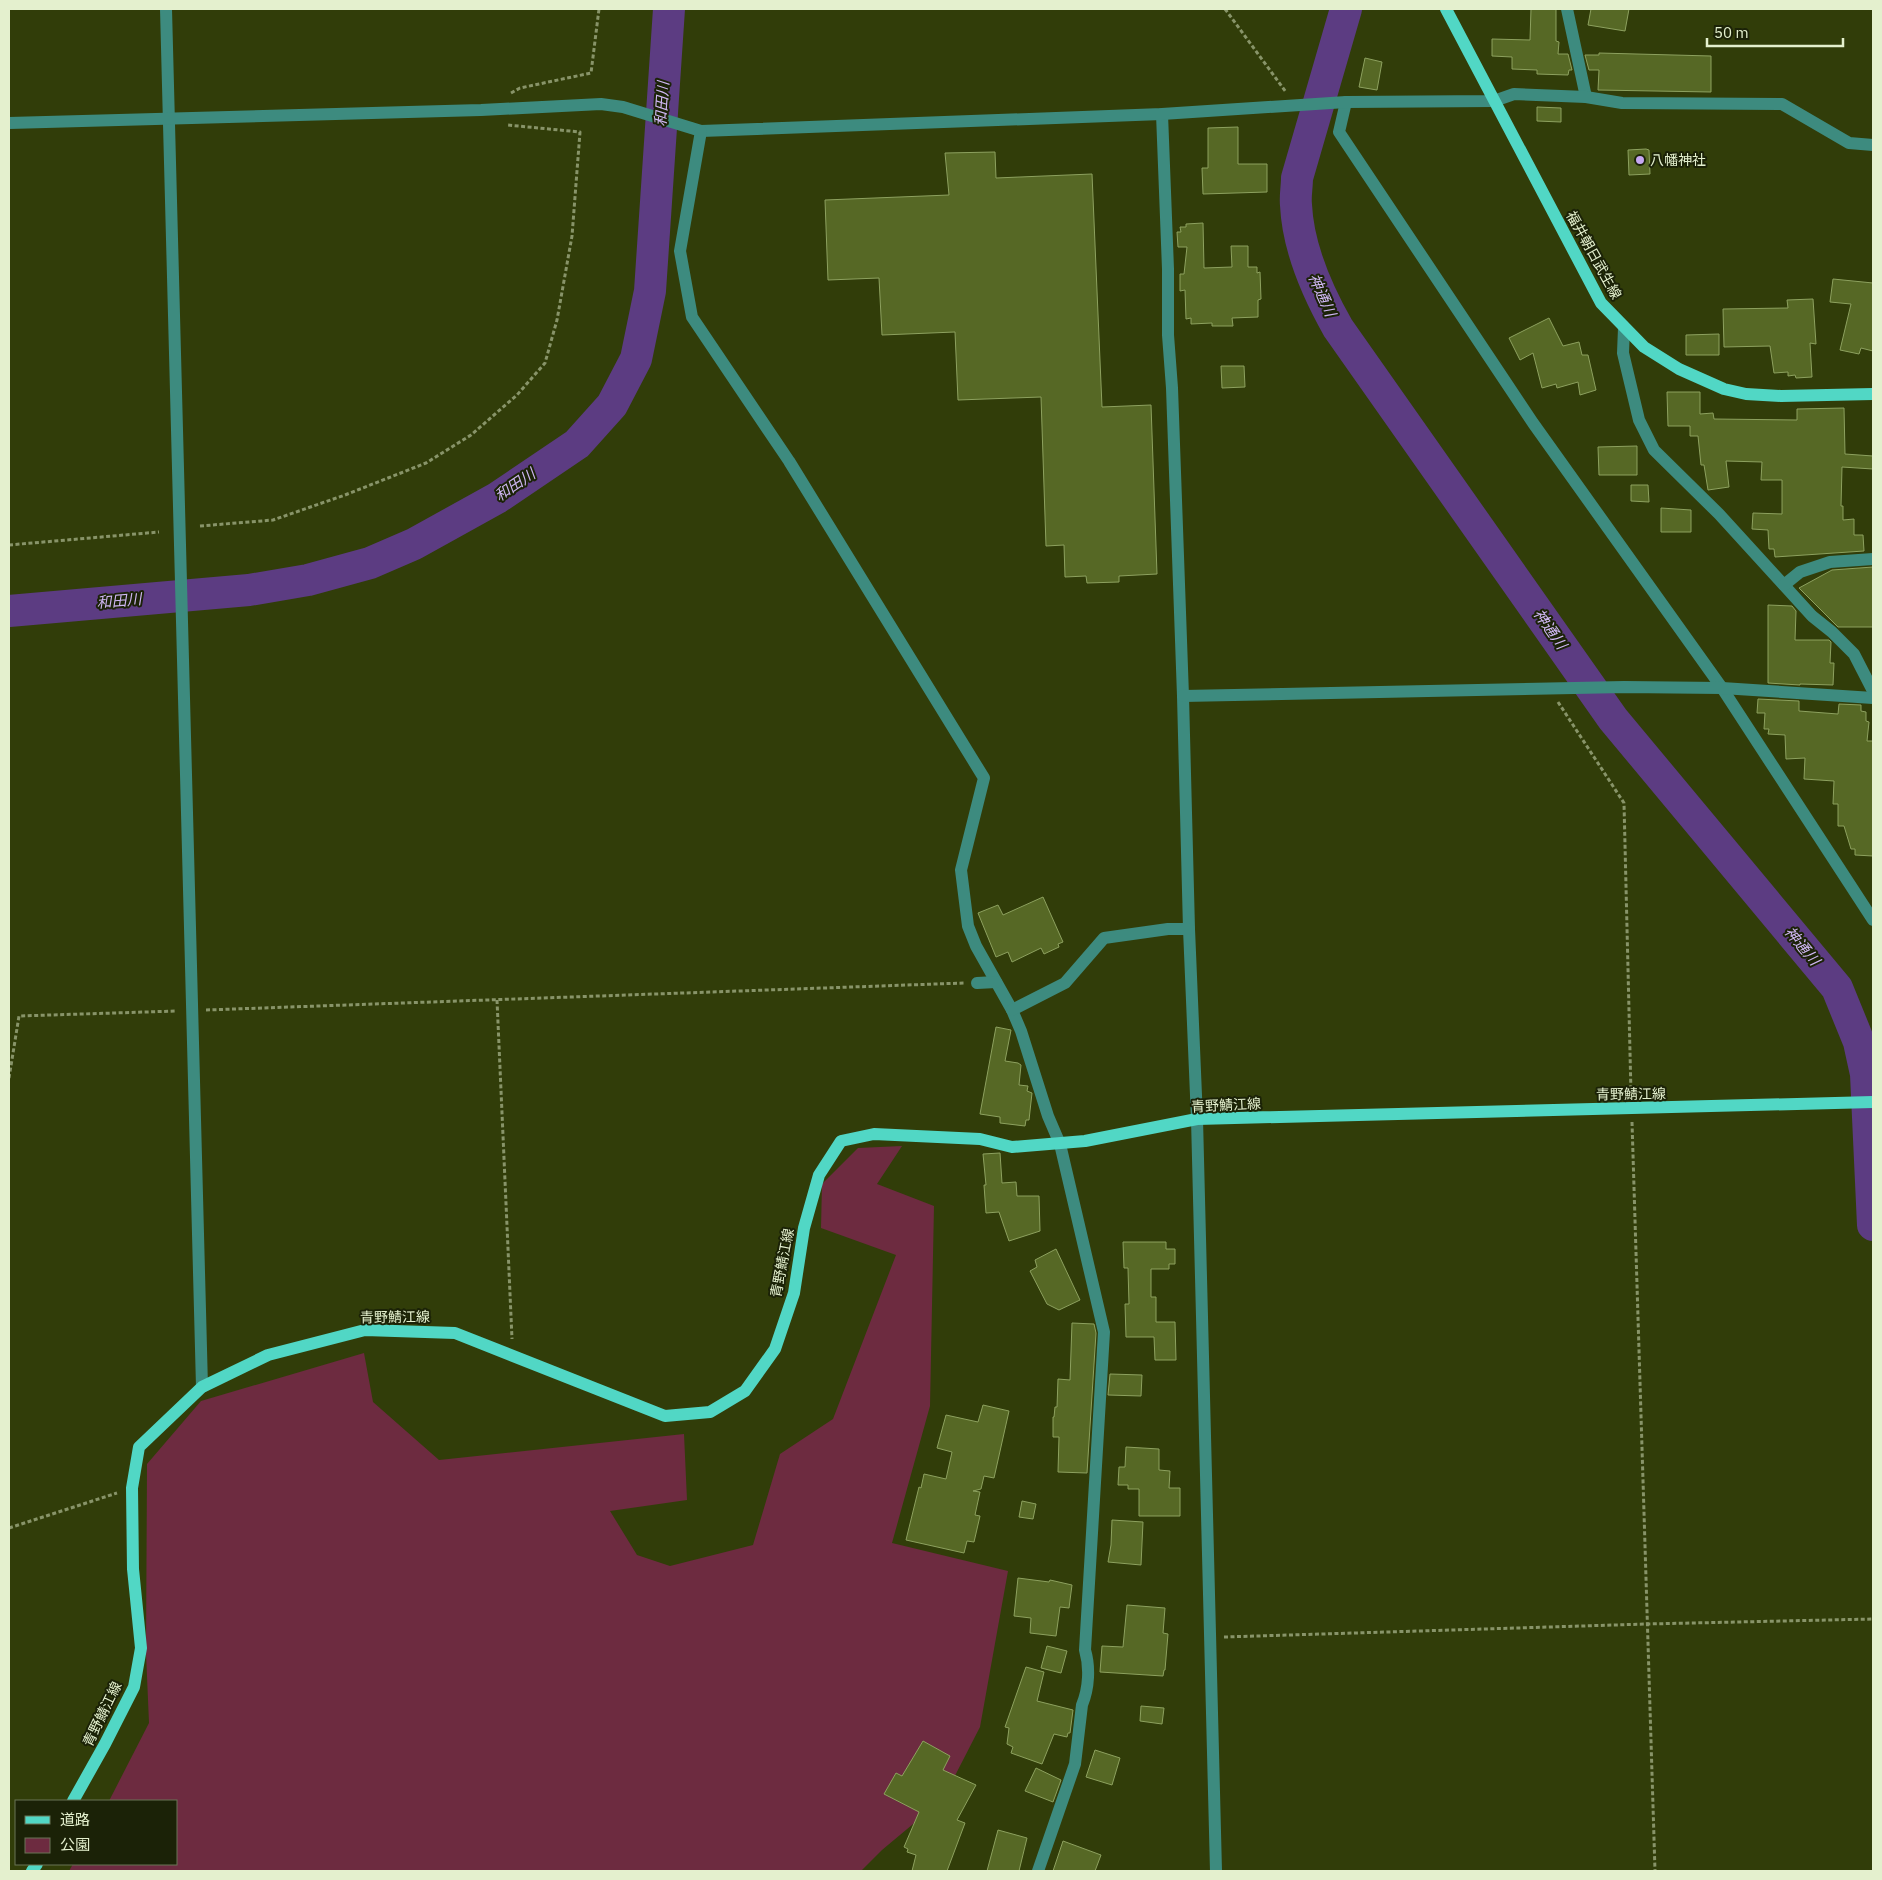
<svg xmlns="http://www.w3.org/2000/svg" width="1882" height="1880" font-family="'IBM Plex Sans','Noto Sans JP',sans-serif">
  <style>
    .green { fill: #6d2b40 }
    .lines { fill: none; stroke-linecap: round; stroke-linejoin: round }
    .river { stroke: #5c3c82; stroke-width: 32 }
    .building { fill: #566825; stroke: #8da15f }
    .path { stroke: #889469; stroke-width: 3; stroke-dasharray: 4 2.5; stroke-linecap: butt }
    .minor { stroke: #3d8b7f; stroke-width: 12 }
    .major { stroke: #51d7c5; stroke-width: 12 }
    .poi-dot { fill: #c5a7f1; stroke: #1b2207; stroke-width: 2 }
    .labels { text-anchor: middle; stroke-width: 4; stroke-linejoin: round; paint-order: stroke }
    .poi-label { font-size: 14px; fill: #e4f0ce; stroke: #1b2207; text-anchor: start }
    .street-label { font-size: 14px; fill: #e4f0ce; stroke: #1b2207 }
    .water-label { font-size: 15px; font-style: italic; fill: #cfb7f3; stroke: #1b2207 }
  </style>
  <rect width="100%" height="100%" fill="#313d09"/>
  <!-- green -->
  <polygon class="green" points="902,1146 877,1184 934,1206 930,1406 892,1543 1008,1571 980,1727 943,1799 882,1850 861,1871 69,1871 73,1864 176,1864 176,1801 109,1801 149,1723 146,1653 147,1464 201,1401 364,1353 373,1402 439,1460 684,1434 687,1500 610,1511 637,1555 670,1566 753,1545 780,1454 833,1419 896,1255 821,1228 822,1184 858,1148"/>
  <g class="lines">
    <!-- river -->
    <g class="river">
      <path d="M 1346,9 L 1297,178 C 1297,187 1295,196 1296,205 C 1298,248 1317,291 1338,328 L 1613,719 L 1837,988 L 1859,1042 L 1866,1074 L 1873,1225"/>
      <polyline points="9,611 249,590 308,580 370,563 414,544 497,498 577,444 612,405 636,359 650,291 669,9"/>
    </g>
  </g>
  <!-- building -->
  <g class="building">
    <polygon points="1531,9 1556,9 1556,41 1559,42 1558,54 1568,54 1572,70 1569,70 1568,75 1537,74 1537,70 1512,69 1512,57 1492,56 1492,39 1530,40"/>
    <polygon points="1591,9 1629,9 1625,31 1588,25"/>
    <polygon points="1599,53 1711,56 1711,92 1598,90 1599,70 1589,70 1585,55 1599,55"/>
    <polygon points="1365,58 1382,62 1377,90 1359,87"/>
    <polygon points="1537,107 1561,108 1561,122 1537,121"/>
    <polygon points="1238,127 1238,164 1267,164 1267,192 1203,194 1202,168 1208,168 1208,128"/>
    <polygon points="1646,149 1649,150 1650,174 1629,175 1628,150"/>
    <polygon points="995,152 996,178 1092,174 1102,407 1151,405 1157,574 1119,576 1119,582 1087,583 1086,576 1065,577 1064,545 1046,546 1041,397 958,400 955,332 882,335 879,278 828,280 825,200 949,195 945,153"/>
    <polygon points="1203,223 1204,268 1232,267 1231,246 1248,246 1248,267 1257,267 1257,273 1260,272 1261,299 1258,300 1258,317 1232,318 1233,326 1212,326 1212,323 1191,324 1191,318 1186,319 1185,290 1180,291 1180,274 1184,274 1187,247 1178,247 1177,232 1181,232 1180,227 1186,227 1186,224"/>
    <polygon points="1833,279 1873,283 1873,351 1861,348 1859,354 1840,350 1851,304 1830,302"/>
    <polygon points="1813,299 1816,344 1810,343 1812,377 1796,378 1795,375 1788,376 1788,372 1774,373 1770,346 1724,347 1723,309 1788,308 1787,300"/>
    <polygon points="1549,318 1563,346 1579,342 1582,355 1588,355 1596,390 1580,395 1578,382 1557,388 1556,384 1542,388 1533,353 1520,360 1509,338"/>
    <polygon points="1719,334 1719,355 1686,355 1686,335"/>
    <polygon points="1221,366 1244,366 1245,387 1222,388"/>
    <polygon points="1667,392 1700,392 1700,414 1713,413 1714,419 1797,420 1797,409 1844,408 1845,454 1873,456 1873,469 1842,467 1841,506 1843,506 1843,520 1854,519 1854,535 1863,535 1864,551 1775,557 1774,549 1769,549 1768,530 1752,529 1753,513 1782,514 1782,480 1761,480 1762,462 1726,461 1729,487 1708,490 1704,465 1701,465 1698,436 1690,436 1690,426 1668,426"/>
    <polygon points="1637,446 1637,475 1599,475 1598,447"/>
    <polygon points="1631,485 1648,485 1649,502 1631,501"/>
    <polygon points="1661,508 1691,510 1691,532 1661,532"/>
    <polygon points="1873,567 1873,627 1838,627 1799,588 1832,570"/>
    <polygon points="1768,605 1792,606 1796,611 1795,640 1829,640 1831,642 1830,663 1834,663 1833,685 1800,684 1800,685 1768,683"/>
    <polygon points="1758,699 1799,701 1799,711 1838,714 1839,704 1861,705 1861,711 1866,712 1866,721 1869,722 1867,741 1873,741 1873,856 1855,855 1855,849 1851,849 1844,826 1838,826 1838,804 1833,804 1834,781 1804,779 1805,758 1786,759 1785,735 1768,734 1769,729 1764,729 1765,713 1757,713"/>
    <polygon points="1043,897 1063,942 1058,944 1059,947 1044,954 1041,948 1012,962 1008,952 996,957 978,913 998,905 1003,915"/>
    <polygon points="996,1027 1011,1030 1005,1061 1018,1063 1021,1065 1019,1085 1028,1086 1027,1091 1032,1093 1029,1120 1026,1120 1025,1126 1000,1123 1000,1117 980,1114"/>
    <polygon points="1000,1153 1002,1183 1016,1182 1017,1196 1039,1196 1040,1231 1009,1241 999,1212 986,1213 984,1185 986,1185 983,1154"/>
    <polygon points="1123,1242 1166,1242 1166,1249 1175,1249 1175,1264 1169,1264 1169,1269 1151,1269 1151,1297 1156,1297 1156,1322 1175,1322 1176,1360 1155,1360 1154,1337 1126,1337 1125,1304 1129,1304 1128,1268 1124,1268"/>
    <polygon points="1056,1249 1080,1300 1059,1310 1047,1304 1030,1271 1037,1267 1035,1260"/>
    <polygon points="1072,1323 1094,1324 1096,1333 1087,1473 1058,1472 1059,1437 1053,1437 1053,1417 1054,1417 1055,1407 1057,1407 1058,1379 1070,1380"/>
    <polygon points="1110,1374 1142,1375 1141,1396 1108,1395"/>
    <polygon points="983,1405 1009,1411 994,1478 984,1476 981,1489 973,1491 980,1492 975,1515 980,1516 974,1542 967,1541 964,1553 906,1540 919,1487 921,1488 924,1474 946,1479 952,1452 937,1448 946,1415 978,1422"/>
    <polygon points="1126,1447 1159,1449 1159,1470 1170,1471 1169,1488 1180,1488 1180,1516 1139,1516 1139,1489 1128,1489 1128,1485 1118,1485 1119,1467 1125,1467"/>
    <polygon points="1022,1501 1036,1504 1033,1519 1019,1517"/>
    <polygon points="1112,1520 1143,1522 1141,1565 1108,1562 1111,1545"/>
    <polygon points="1018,1578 1049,1582 1050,1580 1072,1585 1069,1608 1060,1607 1056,1636 1030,1633 1031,1618 1014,1616"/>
    <polygon points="1127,1605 1165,1608 1163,1633 1168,1634 1165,1670 1164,1670 1163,1676 1100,1672 1102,1646 1123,1647"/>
    <polygon points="1047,1646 1067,1651 1061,1673 1041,1668"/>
    <polygon points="1026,1667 1044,1672 1037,1701 1073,1710 1070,1733 1068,1733 1067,1737 1054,1734 1042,1764 1011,1753 1013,1747 1007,1744 1009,1728 1005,1727"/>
    <polygon points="1141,1706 1164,1708 1162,1724 1140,1721"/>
    <polygon points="923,1741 950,1756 943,1770 976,1785 957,1820 965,1823 947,1871 912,1871 916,1855 907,1852 908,1849 904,1847 919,1812 884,1794 896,1773 902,1776"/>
    <polygon points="1095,1750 1120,1758 1112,1785 1086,1777"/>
    <polygon points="1036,1768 1061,1780 1053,1802 1025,1791"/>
    <polygon points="998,1830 1027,1838 1019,1871 987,1871"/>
    <polygon points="1063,1841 1101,1855 1095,1871 1053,1871"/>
  </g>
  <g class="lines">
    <!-- path -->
    <g class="path">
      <polyline points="1225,9 1286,92"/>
      <polyline points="511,93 520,88 591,73 599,9"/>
      <polyline points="200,526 273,520 345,495 426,463 471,435 517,395 545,363 557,320 572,236 580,132 507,125"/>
      <polyline points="9,545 159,532"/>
      <polyline points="1558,702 1624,803 1631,1094"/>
      <polyline points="497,1000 512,1339"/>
      <polyline points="206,1010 964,983"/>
      <polyline points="9,1078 19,1016 177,1011"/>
      <polyline points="1632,1122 1655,1871"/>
      <polyline points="9,1528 117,1493"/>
      <polyline points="1224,1637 1647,1624 1873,1619"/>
    </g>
    <!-- minor -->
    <g class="minor">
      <polyline points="166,9 202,1387"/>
      <polyline points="1567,9 1586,97"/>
      <polyline points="1346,102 1339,132 1533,423 1722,688 1873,920"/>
      <polyline points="1162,114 1168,269 1168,335 1172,388 1183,696 1189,929 1197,1119 1216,1871"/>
      <polyline points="9,123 481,110 601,104 623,107 701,131 1162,114 1346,102 1494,101 1514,94 1586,97 1622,103 1782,104 1849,143 1873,145"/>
      <path d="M 701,131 L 680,251 L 692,317 L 789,461 L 984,778 L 961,870 L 968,926 L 976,946 L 1012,1010 L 1021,1031 L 1048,1116 L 1060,1144 L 1104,1332 L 1085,1650 C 1090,1667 1089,1688 1082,1705 L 1075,1764 L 1038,1871"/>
      <polyline points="1624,328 1623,353 1639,420 1654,450 1719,514 1812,616 1832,632 1854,654 1873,691"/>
      <polyline points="1784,585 1800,572 1830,562 1873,559"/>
      <polyline points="1183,696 1624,687 1722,688 1873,698"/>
      <polyline points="977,983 996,982"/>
      <polyline points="1012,1010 1065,983 1104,938 1168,929 1189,929"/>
    </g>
    <!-- major -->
    <g class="major">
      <polyline points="1446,9 1601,303 1644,347 1679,369 1724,389 1746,394 1781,396 1873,394"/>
      <polyline points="73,1801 105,1744 134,1687 141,1648 133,1569 132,1488 139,1447 202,1387 268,1355 365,1330 455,1333 665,1416 710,1412 745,1391 775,1349 794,1293 804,1228 819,1175 841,1141 874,1134 980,1139 1012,1147 1085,1141 1197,1119 1873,1102"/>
      <polyline points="32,1871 37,1864"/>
    </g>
  </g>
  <!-- markers -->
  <circle class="poi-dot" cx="1640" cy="160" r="5"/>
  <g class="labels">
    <!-- poi labels -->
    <g class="poi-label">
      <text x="1650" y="165">八幡神社</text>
    </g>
    <!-- street labels -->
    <g class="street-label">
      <text transform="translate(1594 255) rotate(61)" y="5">福井朝日武生線</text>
      <text transform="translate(1631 1094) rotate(-1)" y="5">青野鯖江線</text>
      <text transform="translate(1226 1105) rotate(-3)" y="5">青野鯖江線</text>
      <text transform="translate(782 1263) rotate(-79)" y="5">青野鯖江線</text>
      <text transform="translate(395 1317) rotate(-1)" y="5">青野鯖江線</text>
      <text transform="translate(102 1714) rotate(-64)" y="5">青野鯖江線</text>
    </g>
    <!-- water labels -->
    <g class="water-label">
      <text transform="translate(662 104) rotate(-86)" y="5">和田川</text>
      <text transform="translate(1322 295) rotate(66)" y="5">神通川</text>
      <text transform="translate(515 485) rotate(-34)" y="5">和田川</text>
      <text transform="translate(119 601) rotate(-5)" y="5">和田川</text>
      <text transform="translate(1550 629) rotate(55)" y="5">神通川</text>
      <text transform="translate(1802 946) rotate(50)" y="5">神通川</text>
    </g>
  </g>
  <!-- border -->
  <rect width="1882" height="1880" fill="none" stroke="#e4f0ce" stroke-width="20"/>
  <!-- legend -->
  <rect x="15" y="1800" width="162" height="65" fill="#1b2207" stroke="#6b7457"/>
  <rect x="25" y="1816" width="25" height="8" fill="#51d7c5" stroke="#6b7457"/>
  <text x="60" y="1825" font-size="15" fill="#e4f0ce">道路</text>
  <rect x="25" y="1838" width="25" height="15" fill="#6d2b40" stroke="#6b7457"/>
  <text x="60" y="1850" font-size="15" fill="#e4f0ce">公園</text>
  <!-- scale -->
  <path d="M1707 38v8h136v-8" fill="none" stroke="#e4f0ce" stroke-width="2.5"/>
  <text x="1714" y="38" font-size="15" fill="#e4f0ce" stroke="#1b2207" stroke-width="4" paint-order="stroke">50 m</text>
</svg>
